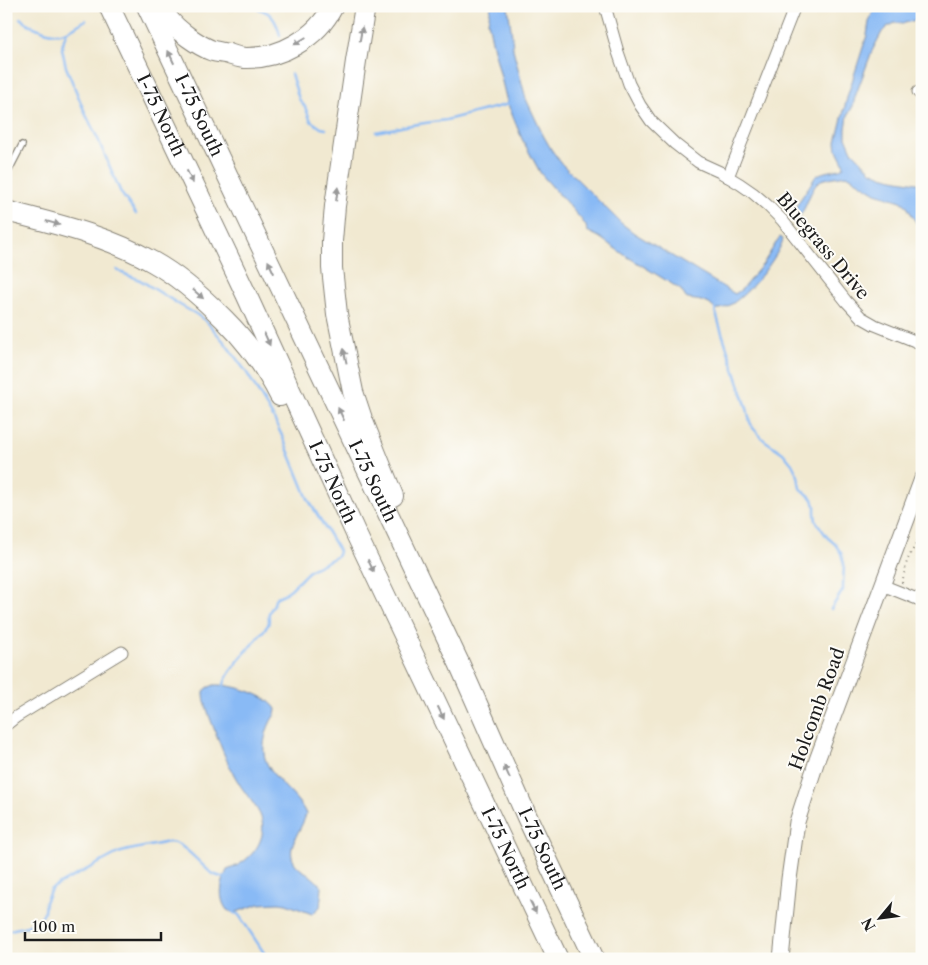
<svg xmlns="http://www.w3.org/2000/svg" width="928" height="965" font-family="'Libre Caslon Text',serif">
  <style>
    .water { fill: #89baf5; stroke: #526b88 }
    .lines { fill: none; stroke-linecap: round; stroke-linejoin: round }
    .stream { stroke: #89baf5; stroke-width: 2.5 }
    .lane-casing { stroke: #868276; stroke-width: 8 }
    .street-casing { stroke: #868276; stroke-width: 13 }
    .secondary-casing { stroke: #868276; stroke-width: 17 }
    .highway-casing { stroke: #868276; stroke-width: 22 }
    .path { stroke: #868276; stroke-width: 2; stroke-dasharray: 1 4; stroke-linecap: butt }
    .lane { stroke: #fff; stroke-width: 5.5 }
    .street { stroke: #fff; stroke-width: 11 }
    .secondary { stroke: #fff; stroke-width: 15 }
    .highway { stroke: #fff; stroke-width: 20 }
    .oneway { fill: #999 }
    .labels { text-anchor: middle; stroke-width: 4; stroke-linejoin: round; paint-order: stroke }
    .street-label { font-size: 18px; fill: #1c1c1c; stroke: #fdfcf7 }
  </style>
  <rect width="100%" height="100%" fill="#fdfcf7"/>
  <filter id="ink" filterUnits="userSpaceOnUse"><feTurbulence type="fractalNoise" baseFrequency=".02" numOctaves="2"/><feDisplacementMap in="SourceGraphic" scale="10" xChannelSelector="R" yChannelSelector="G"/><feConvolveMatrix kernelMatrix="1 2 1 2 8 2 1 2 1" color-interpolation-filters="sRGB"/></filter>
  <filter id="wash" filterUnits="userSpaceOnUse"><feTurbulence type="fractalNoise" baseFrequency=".0096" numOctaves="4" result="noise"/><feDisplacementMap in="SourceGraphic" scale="20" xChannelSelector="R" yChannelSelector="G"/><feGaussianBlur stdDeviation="1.12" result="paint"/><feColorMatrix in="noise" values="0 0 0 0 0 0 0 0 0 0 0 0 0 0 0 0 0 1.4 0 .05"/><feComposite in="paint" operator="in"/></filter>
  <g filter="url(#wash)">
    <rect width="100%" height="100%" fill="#f1e9d1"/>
    <!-- water -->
    <g class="water">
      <path d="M 491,6 L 508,6 L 512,36 L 513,49 L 526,99 L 543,135 L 551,149 L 561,163 L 621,223 L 634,233 L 735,294 L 742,289 L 763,264 L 779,238 L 780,237 L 783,239 C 780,256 736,313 716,309 C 712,308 711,304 707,303 C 701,300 694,300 688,299 L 686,298 L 681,290 L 672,284 L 623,254 L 599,237 L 587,231 L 586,226 L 581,219 L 541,174 L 522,139 L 507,102 L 492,41 L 488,21 Z"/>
      <path d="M 875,6 L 922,6 L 922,18 L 905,23 L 895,23 L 887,27 L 882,32 L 872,51 L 855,97 L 853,106 L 848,115 L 846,129 L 846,137 L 852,151 L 871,171 L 882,176 L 893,179 L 922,184 L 922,224 L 917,224 L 906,205 L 901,201 L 876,193 L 847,175 L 834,177 L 821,180 L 815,186 L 811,193 L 805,207 L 796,223 L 794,223 L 791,220 L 798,203 L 816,176 C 824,170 835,172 844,167 L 843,162 L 837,150 L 836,142 L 848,94 L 867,35 L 869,22 Z"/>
      <path d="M 214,685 C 231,684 267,694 276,709 C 276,715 272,718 270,723 C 266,731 263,744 264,753 C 266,776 298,794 306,814 C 302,831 282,849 297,866 C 300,869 303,871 307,873 C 312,877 318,882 322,887 L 320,907 L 312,914 L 286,904 L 279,903 L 259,904 L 234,913 L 227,910 C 218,898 221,884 227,870 C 248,863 269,842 261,817 C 258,808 245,793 240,785 C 226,763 219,741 210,718 C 207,709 204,701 204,692 L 207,688 Z"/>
    </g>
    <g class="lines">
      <!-- stream -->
      <g class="stream">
        <path d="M 253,6 C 257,9 260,9 264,11 C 273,14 278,26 280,35"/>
        <path d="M 20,18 C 29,26 49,35 61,33 C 70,32 78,24 86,20"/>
        <polyline points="67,31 63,42 62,49 66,67 86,115 98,139 121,193 136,214"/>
        <polyline points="291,74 299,99 305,107 311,121 321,128 326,129"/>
        <polyline points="376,132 411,125 446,120 509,104"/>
        <path d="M 117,270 L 122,273 L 140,280 L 180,305 L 196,314 L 207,322 L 225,343 L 247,373 L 273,417 L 283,438 L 308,499 L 339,551 L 338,555 L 336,557 L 310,570 L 291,589 L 284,594 L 277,597 L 275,599 C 275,605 271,608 269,613 C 268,618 270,620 268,625 C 259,638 225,672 224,685"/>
        <polyline points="715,309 720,327 747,408 750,422 753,428 764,440 783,453 792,464 798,476 800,488 813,499 815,506 815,513 816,521 827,537 835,544 841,553 844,564 843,585 843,590 831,609"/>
        <polyline points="234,913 238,914 241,918 268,959"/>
        <path d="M 6,931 L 27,926 L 39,921 L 44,912 L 45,902 L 51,889 L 65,881 L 118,853 L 129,850 L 169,842 C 183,842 198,862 209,871 C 213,875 219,876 224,878"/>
      </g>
    </g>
  </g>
  <g filter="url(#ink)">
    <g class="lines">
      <!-- lane casing -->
      <g class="lane-casing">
        <polyline id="lane" points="6,176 22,145"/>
      </g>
      <!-- street casing -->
      <g class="street-casing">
        <g id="street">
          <polyline points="605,6 618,52 629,84 640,105 651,121 675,144 698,162 720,172 740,184 753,193 767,205 782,220 846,301 861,317 875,325 922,344"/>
          <polyline points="918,92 922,96"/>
          <polyline points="728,177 795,6"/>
          <polyline points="882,585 922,601"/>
          <polyline points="6,725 16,717 122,652"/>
        </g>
      </g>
      <!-- secondary casing -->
      <g class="secondary-casing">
        <polyline id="secondary" points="781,959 789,879 797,822 817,760 922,479"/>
      </g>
      <!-- highway casing -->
      <g class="highway-casing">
        <g id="highway">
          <path id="s1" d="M 109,6 L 246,294 L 357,536 L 558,959"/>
          <path id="s2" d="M 147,6 L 459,663 L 527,817 L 594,959"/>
          <path d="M 162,6 C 163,10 165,13 167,17 C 176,30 199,46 213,51 C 218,52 224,53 229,54 C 233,56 239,57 244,58 C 280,59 317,38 333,6"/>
          <polyline points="365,6 356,61 335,206 332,241 332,268 337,314 353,392 362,419 393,496"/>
          <path d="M 6,211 C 56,224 108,236 153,262 C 180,277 203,298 224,319 C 247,342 266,368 280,396"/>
        </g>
      </g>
      <!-- path -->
      <polyline class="path" points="902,583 907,561 922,532"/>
      <!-- lane -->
      <use href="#lane" class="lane"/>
      <!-- street -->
      <use href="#street" class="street"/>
      <!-- secondary -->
      <use href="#secondary" class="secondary"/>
      <!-- highway -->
      <use href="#highway" class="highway"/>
    </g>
    <!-- one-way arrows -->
    <defs><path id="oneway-solid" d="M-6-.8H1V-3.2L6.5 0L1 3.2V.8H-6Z" transform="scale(1.25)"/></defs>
    <g class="oneway">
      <use href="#oneway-solid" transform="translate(361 34) rotate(-80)"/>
      <use href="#oneway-solid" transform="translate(300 41) rotate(148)"/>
      <use href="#oneway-solid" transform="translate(171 57) rotate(-115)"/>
      <use href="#oneway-solid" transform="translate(190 177) rotate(64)"/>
      <use href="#oneway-solid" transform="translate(337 194) rotate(-83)"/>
      <use href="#oneway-solid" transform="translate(53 223) rotate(16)"/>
      <use href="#oneway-solid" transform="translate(271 267) rotate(-115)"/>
      <use href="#oneway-solid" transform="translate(198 294) rotate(41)"/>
      <use href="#oneway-solid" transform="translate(267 339) rotate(66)"/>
      <use href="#oneway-solid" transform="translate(345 356) rotate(-102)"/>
      <use href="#oneway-solid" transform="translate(341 414) rotate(-115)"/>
      <use href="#oneway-solid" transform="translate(371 566) rotate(64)"/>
      <use href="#oneway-solid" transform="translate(441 713) rotate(64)"/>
      <use href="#oneway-solid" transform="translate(507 772) rotate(-114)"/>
      <use href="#oneway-solid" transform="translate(533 907) rotate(64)"/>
    </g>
  </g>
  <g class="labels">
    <!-- street labels -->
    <g class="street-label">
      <text dy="6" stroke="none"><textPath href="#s1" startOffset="121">I-75 North</textPath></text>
      <text dy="6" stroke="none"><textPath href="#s2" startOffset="121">I-75 South</textPath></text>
      <text transform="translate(823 246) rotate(50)" y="6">Bluegrass Drive</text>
      <text dy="6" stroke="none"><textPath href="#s2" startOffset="526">I-75 South</textPath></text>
      <text dy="6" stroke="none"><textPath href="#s1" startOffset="526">I-75 North</textPath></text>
      <text transform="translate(817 709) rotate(-70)" y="6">Holcomb Road</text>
      <text dy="6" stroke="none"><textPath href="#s1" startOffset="931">I-75 North</textPath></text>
      <text dy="6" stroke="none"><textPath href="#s2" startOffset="931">I-75 South</textPath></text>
    </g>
  </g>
  <!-- margin -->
  <rect width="928" height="965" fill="none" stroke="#fdfcf7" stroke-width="25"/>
  <!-- north arrow -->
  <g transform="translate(880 918) rotate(241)" stroke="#fdfcf7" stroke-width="4" paint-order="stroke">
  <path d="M0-4L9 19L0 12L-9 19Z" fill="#1c1c1c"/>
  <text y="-8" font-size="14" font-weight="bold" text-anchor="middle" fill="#1c1c1c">N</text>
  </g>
  <!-- scale -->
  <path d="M25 932v8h136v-8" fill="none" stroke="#1c1c1c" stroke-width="2.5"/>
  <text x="32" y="932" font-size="15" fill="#1c1c1c" stroke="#fdfcf7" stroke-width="4" paint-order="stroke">100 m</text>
</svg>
